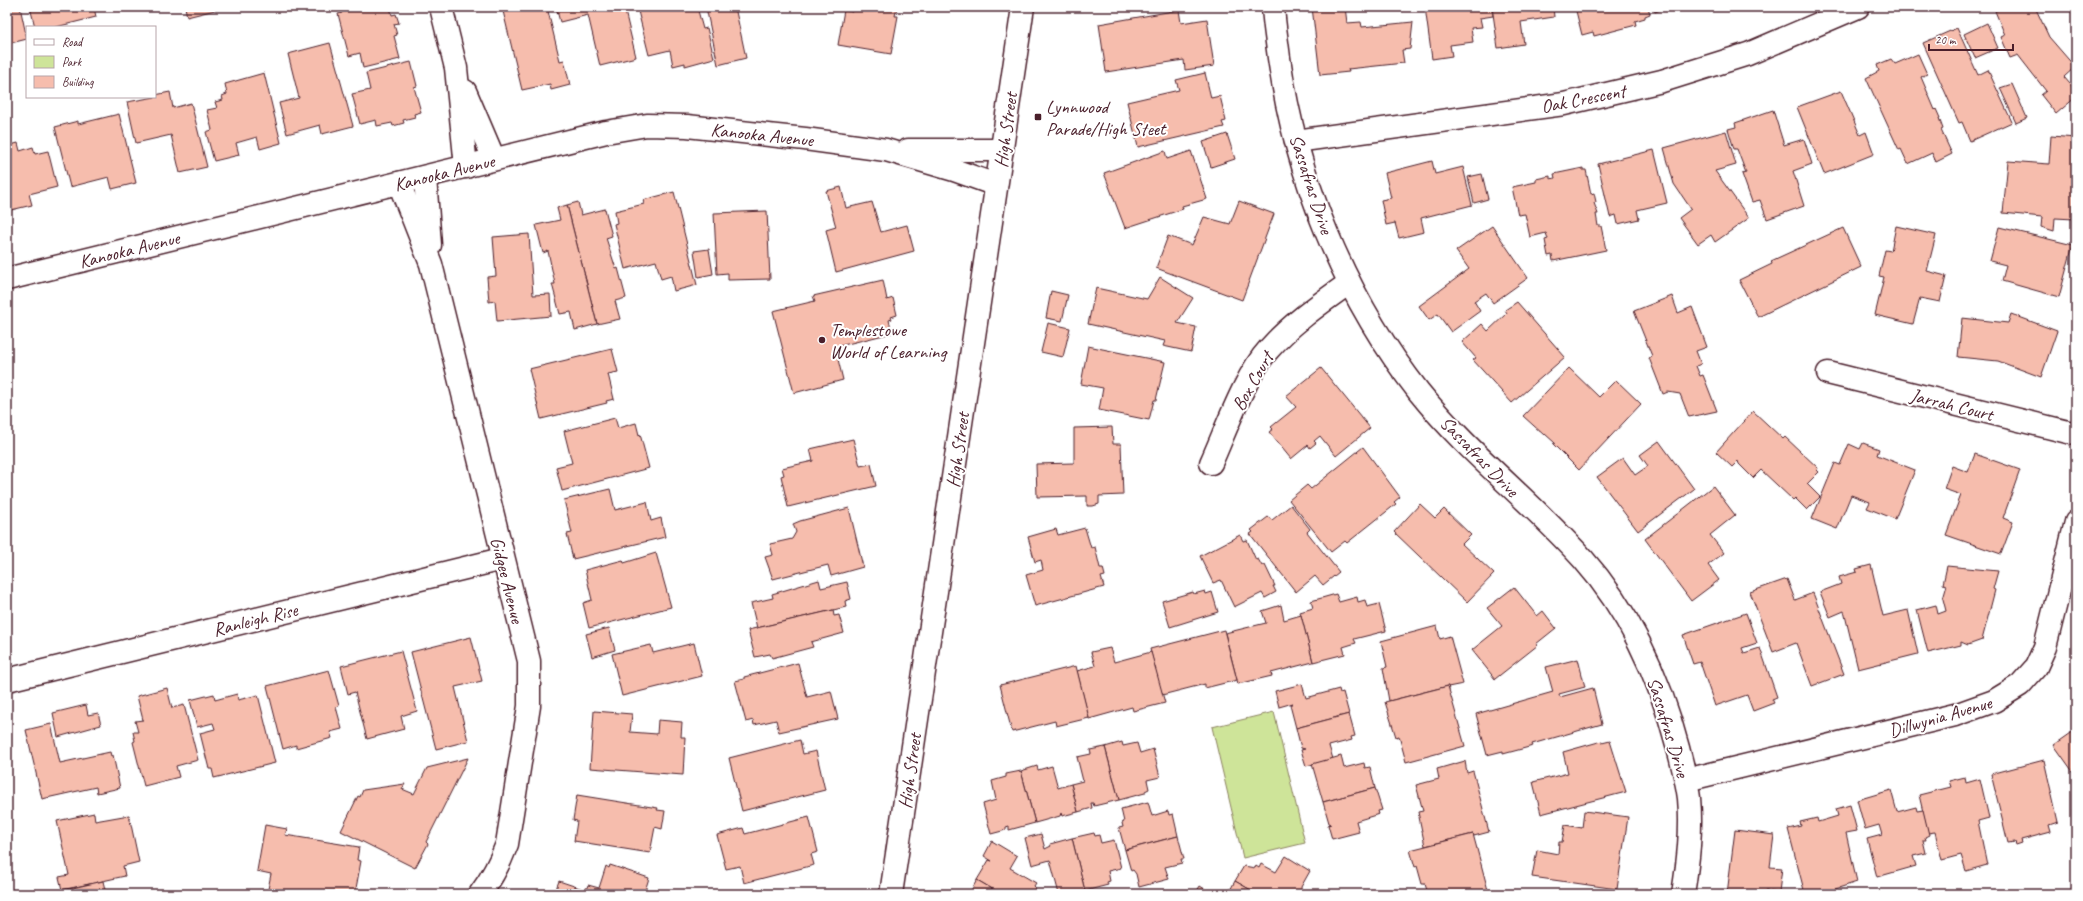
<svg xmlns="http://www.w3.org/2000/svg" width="2083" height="901" font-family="Caveat,sans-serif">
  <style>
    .green { fill: #cee499; stroke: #8c8262 }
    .building { fill: #f6bdad; stroke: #4a1f2b }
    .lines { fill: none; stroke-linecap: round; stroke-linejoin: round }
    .street-casing { stroke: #4a1f2b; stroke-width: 25 }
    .secondary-casing { stroke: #4a1f2b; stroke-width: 25 }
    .street { stroke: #fff; stroke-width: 22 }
    .secondary { stroke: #fff; stroke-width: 22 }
    .poi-dot { fill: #4a1f2b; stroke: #fff; stroke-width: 1.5 }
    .labels { text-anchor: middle; stroke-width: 4; stroke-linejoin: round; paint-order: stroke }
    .street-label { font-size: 19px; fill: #4a1f2b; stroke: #fff }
    .poi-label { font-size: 19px; fill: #4a1f2b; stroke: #fff; text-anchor: start }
  </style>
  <rect width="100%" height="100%" fill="#fff"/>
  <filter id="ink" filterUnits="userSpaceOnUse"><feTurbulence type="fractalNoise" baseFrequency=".025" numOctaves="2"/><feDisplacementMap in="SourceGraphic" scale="8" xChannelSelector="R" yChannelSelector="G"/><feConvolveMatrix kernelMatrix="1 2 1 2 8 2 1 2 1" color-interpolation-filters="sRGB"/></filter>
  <g filter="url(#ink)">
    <!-- green -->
    <polygon class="green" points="1274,712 1305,843 1243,858 1212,727"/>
    <!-- building -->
    <g class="building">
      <polygon points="7,7 20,7 27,39 7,44"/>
      <polygon points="30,7 94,7 96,17 56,27 35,27"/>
      <polygon points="185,7 227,7 187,17"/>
      <polygon points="357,7 390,7 392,15 396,14 399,23 394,24 397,35 394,36 400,59 363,68 360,53 349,56 338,14 342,13 342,11"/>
      <polygon points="502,7 547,7 560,61 564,60 570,85 551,90 550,84 522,90"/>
      <polygon points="556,7 624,7 636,57 600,66 588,15 560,22"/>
      <polygon points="637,7 697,7 703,29 707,28 714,58 685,66 685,63 673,66 670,50 649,55"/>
      <polygon points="706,7 735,7 746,58 718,65"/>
      <polygon points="853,7 897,7 895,16 898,16 891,54 838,45 844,10 852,12"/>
      <polygon points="1312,7 1345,7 1347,23 1361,22 1362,27 1413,22 1410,49 1402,50 1404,63 1348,69 1349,72 1320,75"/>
      <polygon points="1425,7 1492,7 1493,16 1480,18 1482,27 1471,28 1473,42 1450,45 1452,56 1432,59"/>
      <polygon points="1492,7 1553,7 1554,17 1521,22 1524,44 1498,48"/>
      <polygon points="1575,7 1648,7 1650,14 1645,16 1645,18 1635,21 1636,25 1594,36 1593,32 1582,35"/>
      <polygon points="1653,7 1669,7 1655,12"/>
      <polygon points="2004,7 2035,7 2049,37 2075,67 2064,77 2076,91 2076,97 2056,114 2041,95 2046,91 2018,55 2010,58 2001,37 2005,35 1995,11"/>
      <polygon points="1179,10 1181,23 1207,19 1214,66 1185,70 1184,60 1106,72 1099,24"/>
      <polygon points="1987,23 1998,48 1975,58 1964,34"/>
      <polygon points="1957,28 1978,75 1988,70 2012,122 1970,141 1962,122 1959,123 1923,43"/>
      <polygon points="330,43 353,126 322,134 320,125 287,134 279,103 299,98 288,54"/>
      <polygon points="1918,54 1927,74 1921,77 1935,110 1936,109 1940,118 1939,118 1943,129 1941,130 1952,154 1936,162 1932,153 1908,164 1901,149 1899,150 1866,78 1879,71 1877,65 1891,59 1895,64"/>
      <polygon points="411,62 417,86 414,87 421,112 414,114 415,117 403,120 404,123 393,126 392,123 377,126 376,120 360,124 352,94 370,90 366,73"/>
      <polygon points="264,73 281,143 260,149 257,137 236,143 239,155 214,161 206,132 212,130 207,110 217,108 215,102 223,100 222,96 227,94 225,84"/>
      <polygon points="1205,73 1211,98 1220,96 1226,121 1222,122 1224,127 1138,147 1127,102 1179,90 1176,80"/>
      <polygon points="2012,84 2027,118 2016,123 2000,88"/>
      <polygon points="1841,91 1860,135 1866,132 1874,154 1824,174 1797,107"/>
      <polygon points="170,92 173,108 191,103 207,167 180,173 171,135 136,143 127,102 155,97 155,95"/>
      <polygon points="1773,110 1784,145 1804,139 1812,164 1793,171 1804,206 1767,219 1760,200 1752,202 1742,174 1746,173 1737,149 1734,149 1728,129 1736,127 1735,123"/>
      <polygon points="119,114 136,183 112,189 109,177 70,187 55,127 78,121 78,124"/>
      <polygon points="1726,131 1736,165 1715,171 1749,218 1715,242 1711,235 1698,244 1679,218 1691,209 1674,184 1664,148"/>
      <polygon points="1227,134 1235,159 1211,167 1203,142"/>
      <polygon points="2051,136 2076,138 2074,219 2055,218 2054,231 2041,227 2042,217 2003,213 2008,161 2049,164"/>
      <polygon points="18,143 20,151 33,147 35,154 48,151 57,187 29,194 32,205 7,211 7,146"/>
      <polygon points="1654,150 1667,203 1637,210 1639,219 1618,224 1616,215 1610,217 1598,164"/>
      <polygon points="1165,151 1167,159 1191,151 1207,199 1182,206 1183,209 1125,228 1104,173"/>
      <polygon points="1432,161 1435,174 1463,167 1472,205 1421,218 1424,232 1399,238 1395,223 1386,225 1381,200 1391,198 1385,173"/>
      <polygon points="1583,168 1583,170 1586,170 1591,194 1594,193 1596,202 1594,203 1598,214 1596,214 1598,226 1601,226 1606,250 1553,261 1552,255 1548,256 1545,240 1548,239 1546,233 1530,237 1525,214 1518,215 1512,187 1536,182 1536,179 1550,176 1550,179 1555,178 1554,174"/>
      <polygon points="1482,174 1488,199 1474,203 1468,177"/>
      <polygon points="841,187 846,208 872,202 881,232 907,225 914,251 836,272 826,230 836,227 826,191"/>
      <polygon points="674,192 697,285 674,291 671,276 661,279 656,261 625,269 614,224 617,223 615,211 644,204 643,200"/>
      <polygon points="1239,201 1274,214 1242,300 1156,268 1168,236 1192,245 1204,217 1230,224"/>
      <polygon points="578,202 581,215 605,209 612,236 606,238 616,269 618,268 626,298 615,301 620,319 597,324 567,205"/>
      <polygon points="567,205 597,324 575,330 571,312 560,314 552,284 555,284 548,251 543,253 536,225 560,220 557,208"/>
      <polygon points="767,211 770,279 728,280 728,273 717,274 714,213"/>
      <polygon points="1492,226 1528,278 1493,303 1486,293 1474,301 1480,311 1451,332 1438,314 1429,320 1419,306 1469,269 1456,251"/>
      <polygon points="1896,226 1936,235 1927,271 1946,276 1940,302 1920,298 1913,324 1875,315 1884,277 1879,276 1885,250 1891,251"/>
      <polygon points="1999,227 2073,245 2059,297 2002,281 2006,265 1990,261"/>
      <polygon points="1843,228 1861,267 1758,317 1739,280 1772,264 1771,261"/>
      <polygon points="529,234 533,295 550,294 551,316 497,321 495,301 489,302 487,277 496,276 493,237"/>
      <polygon points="709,249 713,274 698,277 694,251"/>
      <polygon points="1160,277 1193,298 1177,323 1196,327 1191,352 1163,346 1165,341 1088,324 1096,288 1147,299"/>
      <polygon points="883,280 887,300 893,298 897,315 891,317 892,319 889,320 892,333 835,347 843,380 794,393 773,311 815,301 813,296"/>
      <polygon points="1051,291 1068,295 1062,321 1046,318"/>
      <polygon points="1672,296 1678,313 1692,307 1707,347 1696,351 1701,364 1696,366 1700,376 1703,375 1717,411 1689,417 1680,394 1668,392 1663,394 1649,358 1652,356 1634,311"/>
      <polygon points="1517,302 1565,357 1512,403 1473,360 1476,358 1462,342 1482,324 1488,331 1507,313 1505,310"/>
      <polygon points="2011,314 2057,331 2041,377 1998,361 1958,357 1962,318 2008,323"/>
      <polygon points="1048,323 1070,328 1063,357 1041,352"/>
      <polygon points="1088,346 1165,362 1156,400 1154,400 1149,420 1099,410 1103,388 1081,384"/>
      <polygon points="612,349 618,372 608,374 614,399 606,401 607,403 541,419 529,369"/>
      <polygon points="1321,368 1370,428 1336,456 1320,436 1314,441 1316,443 1310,448 1308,445 1291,459 1269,432 1273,429 1271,427 1296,407 1286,396"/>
      <polygon points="1569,368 1599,397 1616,380 1641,404 1579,470 1553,444 1555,443 1545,434 1544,435 1523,416"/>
      <polygon points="1753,411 1783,439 1785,437 1818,468 1817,470 1819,472 1807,484 1820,497 1807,510 1795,498 1793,500 1761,470 1753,478 1739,464 1738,461 1732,467 1716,452"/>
      <polygon points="615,418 618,428 636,423 639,435 640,434 649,468 562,491 556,467 572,463 564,431"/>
      <polygon points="1112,427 1113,444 1121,444 1123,495 1099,496 1099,504 1093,506 1087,506 1087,496 1037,497 1036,464 1074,463 1074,428"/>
      <polygon points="853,439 860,466 871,464 876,486 788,507 781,476 784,475 782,468 813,461 810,449"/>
      <polygon points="1659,441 1694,489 1638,531 1597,477 1623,458 1635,475 1648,466 1640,455"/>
      <polygon points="1863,443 1879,449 1877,455 1915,470 1895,519 1867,508 1870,502 1851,495 1837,529 1812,519 1835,463 1840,465 1849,444 1860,449"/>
      <polygon points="1363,447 1400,497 1394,502 1396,504 1347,543 1345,541 1331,552 1289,500 1307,485 1311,489"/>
      <polygon points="1975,454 2020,470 2003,518 2013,522 2001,554 1946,535 1961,495 1944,489 1952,466 1968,472"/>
      <polygon points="1713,486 1735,515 1710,535 1724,553 1708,565 1719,580 1691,601 1645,539"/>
      <polygon points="610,489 615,510 647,502 651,521 661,518 665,537 573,559 567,534 572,533 564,500"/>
      <polygon points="1420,504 1435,518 1444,509 1471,535 1462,544 1494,574 1467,602 1394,532"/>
      <polygon points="1291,505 1310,529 1307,532 1339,572 1323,585 1315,576 1296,592 1250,534 1253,532 1251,530 1268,517 1272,520"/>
      <polygon points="849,508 863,567 831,576 828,565 773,579 765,557 773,555 770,544 792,539 796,532 793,524 800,521"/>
      <polygon points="1085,528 1091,548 1095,547 1100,568 1103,568 1105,576 1101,577 1104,587 1035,606 1026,575 1043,570 1041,560 1035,562 1028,537 1056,529 1058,535"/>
      <polygon points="1240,535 1243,541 1247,540 1256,560 1258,559 1262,566 1265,565 1275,586 1273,586 1276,592 1265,598 1262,593 1234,607 1221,580 1213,583 1200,556"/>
      <polygon points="656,553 671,607 589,628 583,603 592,600 585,570 623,560 624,563"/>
      <polygon points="1871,565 1883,616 1908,610 1918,654 1858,669 1844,611 1830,617 1820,592 1841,584 1839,577 1857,572 1856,569"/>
      <polygon points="1947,566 1998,571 1993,589 1995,590 1982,640 1968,645 1961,642 1961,645 1928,653 1917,610 1936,605 1938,614 1946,611 1943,599 1947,585 1943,584"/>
      <polygon points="1787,579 1795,600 1813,593 1844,674 1812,686 1796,643 1773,652 1750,592"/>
      <polygon points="819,580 821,588 847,582 851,599 845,601 846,607 757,628 751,603 773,598 772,594"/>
      <polygon points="1514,587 1537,616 1543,611 1556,628 1536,644 1538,645 1495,679 1472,650 1502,626 1487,608"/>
      <polygon points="1205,591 1206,594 1212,592 1218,612 1170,627 1162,601 1193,592 1194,594"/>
      <polygon points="1336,594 1339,602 1357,597 1358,602 1365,600 1367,607 1379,604 1386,631 1354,639 1356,643 1343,647 1345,654 1313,662 1300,612 1313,608 1311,601"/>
      <polygon points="1281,605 1284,620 1301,615 1313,662 1271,673 1272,676 1238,684 1225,633 1266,623 1262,611"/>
      <polygon points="833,610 834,616 839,615 844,633 811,642 813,647 772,658 770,654 755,657 748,630"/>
      <polygon points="1746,613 1757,643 1742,648 1744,653 1760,648 1777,697 1772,699 1774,703 1753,711 1747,695 1715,706 1700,662 1693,664 1683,635"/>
      <polygon points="1437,626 1440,639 1450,636 1463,684 1448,687 1448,686 1389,701 1383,668 1387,667 1381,641"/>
      <polygon points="609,628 615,650 592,657 586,634"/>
      <polygon points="1224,630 1237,680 1205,688 1205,684 1162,695 1150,649"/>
      <polygon points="471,637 482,681 455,687 468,741 436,749 411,652"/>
      <polygon points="694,643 702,676 622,696 612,654 651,645 653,653"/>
      <polygon points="1110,648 1114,662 1151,652 1165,703 1133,711 1132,707 1089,719 1077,671 1095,666 1091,652"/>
      <polygon points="401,651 417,711 401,716 404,729 367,739 355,692 348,694 341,666"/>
      <polygon points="1578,659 1585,687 1559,694 1560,697 1593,688 1602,724 1532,744 1533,746 1503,754 1503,751 1487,755 1476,714 1553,692 1546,667"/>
      <polygon points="798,663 807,697 831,691 838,719 779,732 776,720 754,725 753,720 746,722 735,681 744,679 744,677"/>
      <polygon points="1076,666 1089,718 1056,726 1055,721 1012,732 1000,685"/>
      <polygon points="329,670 339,706 336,707 342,729 330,732 332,738 296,748 296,745 283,749 267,686"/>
      <polygon points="1302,684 1306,698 1339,689 1340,693 1343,692 1349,714 1296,728 1290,705 1293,703 1279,707 1275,691"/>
      <polygon points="1448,686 1465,746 1406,762 1399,736 1396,737 1385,702"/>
      <polygon points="167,688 172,708 184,705 198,760 176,766 179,777 144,786 133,742 135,741 133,732 138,732 135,721 143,720 137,696"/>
      <polygon points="214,694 215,700 237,694 238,700 258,695 275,763 214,778 212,769 209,769 200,733 215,729 213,723 197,727 190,700"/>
      <polygon points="86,705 88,715 98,713 101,725 58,737 53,713"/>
      <polygon points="594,711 632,714 630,732 657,734 658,720 682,722 681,737 685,737 683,775 590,768"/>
      <polygon points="1349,714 1355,736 1351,737 1352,740 1329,746 1333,759 1306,766 1301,750 1305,749 1301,748 1296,728"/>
      <polygon points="51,724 60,763 110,752 111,756 113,755 120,788 97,793 96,787 42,799 26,730"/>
      <polygon points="2074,731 2076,735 2076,776 2054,745"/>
      <polygon points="800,740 803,754 816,751 825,790 742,811 729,758"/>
      <polygon points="1602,741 1602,743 1610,741 1626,792 1541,814 1533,782 1568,773 1563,752"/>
      <polygon points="1122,742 1123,746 1137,743 1140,753 1153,749 1160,777 1147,780 1149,789 1145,791 1145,793 1119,800 1105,747"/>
      <polygon points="1105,747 1119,800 1094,806 1093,803 1091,803 1092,808 1078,812 1071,784 1083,781 1077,757 1091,754 1090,750"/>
      <polygon points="1341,756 1344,768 1364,763 1365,768 1370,767 1375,788 1323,802 1312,764"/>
      <polygon points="468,758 426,842 428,844 415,868 341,831 358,796 360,797 363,790 405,784 402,789 414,794 427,768"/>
      <polygon points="2044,760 2058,822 2049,825 2051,832 2021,840 2022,843 2016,845 2015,842 2008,843 1991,774"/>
      <polygon points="1465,761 1467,773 1473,771 1489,832 1474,836 1473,834 1425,846 1418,812 1423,811 1416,785 1439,779 1437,769"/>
      <polygon points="1037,766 1038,770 1052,766 1058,788 1071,784 1078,812 1062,816 1061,813 1060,816 1035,823 1021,771"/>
      <polygon points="1021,771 1035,823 1009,830 1009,826 1006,827 1006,830 991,834 983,804 996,800 992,781 1006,777 1006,774"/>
      <polygon points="1965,777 1966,783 1980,779 1989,818 1978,821 1987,865 1966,871 1961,855 1942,860 1935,832 1928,833 1919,795 1951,787 1949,781"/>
      <polygon points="1375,788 1382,810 1378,811 1379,814 1356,821 1359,832 1332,839 1328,825 1331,824 1329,823 1323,802"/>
      <polygon points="1891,790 1897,812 1916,807 1917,811 1923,810 1929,835 1925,837 1926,840 1923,840 1926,853 1913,856 1916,866 1877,877 1867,839 1882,835 1879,825 1865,829 1857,800"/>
      <polygon points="577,795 658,808 657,810 665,811 662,829 655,827 650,853 574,841 577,821 573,820"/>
      <polygon points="1148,802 1152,816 1168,811 1169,815 1173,814 1178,836 1125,850 1119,828 1123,827 1122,823 1124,822 1121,809"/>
      <polygon points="1850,805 1857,831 1846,833 1857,882 1820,894 1805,894 1788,829 1801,826 1800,822 1817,818 1818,822 1838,816 1836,809"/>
      <polygon points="1584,811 1628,817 1617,889 1532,877 1537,850 1558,854 1559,842 1562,842 1565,825 1582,828"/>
      <polygon points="94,813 95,821 129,815 139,862 123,866 125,876 62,890 59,877 69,875 57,821"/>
      <polygon points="809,817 818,852 811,854 814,865 744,883 740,866 726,869 717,835 743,828 745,834"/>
      <polygon points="265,825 287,829 285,835 359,847 357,860 361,861 355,894 298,894 268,889 271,874 257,871"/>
      <polygon points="1735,830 1774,835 1770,867 1782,868 1779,892 1766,890 1766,894 1727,894"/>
      <polygon points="1094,833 1095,836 1099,835 1101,843 1114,840 1121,868 1108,871 1110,881 1107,882 1108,885 1085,891 1072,838"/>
      <polygon points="1041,834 1045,849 1051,846 1050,844 1072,838 1085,891 1072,894 1059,894 1050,860 1032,865 1025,838"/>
      <polygon points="1473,834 1489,894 1428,894 1425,884 1422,884 1417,866 1415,867 1410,850"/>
      <polygon points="1178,836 1184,859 1181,859 1182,863 1165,867 1169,879 1139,887 1136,874 1133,870 1131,871 1125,850"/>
      <polygon points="992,841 1017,856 1010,868 1036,883 1034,886 1036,888 1032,894 1001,894 977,880 989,860 992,861 984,856"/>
      <polygon points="1286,856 1310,871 1301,887 1302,894 1258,894 1235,881 1244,866 1255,868 1256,866 1259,868 1261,864 1276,872"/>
      <polygon points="610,865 649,878 644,894 554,894 559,881 586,890 588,885 599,888 606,866 609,868"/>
      <polygon points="977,880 1001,894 969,894"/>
      <polygon points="103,881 106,894 65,894 64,890"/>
      <polygon points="1235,881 1258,894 1228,894"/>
      <polygon points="1200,886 1213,894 1195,894"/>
    </g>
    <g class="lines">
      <!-- street casing -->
      <g class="street-casing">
        <g id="street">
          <polyline points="441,7 456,68 466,167"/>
          <path d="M 1273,7 C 1274,24 1277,41 1279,58 C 1296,178 1344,296 1419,392 C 1468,453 1531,501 1583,559 C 1631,613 1660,679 1678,748 C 1682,764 1687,781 1689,798 C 1692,830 1688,862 1683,894"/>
          <polyline points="465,91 494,159"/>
          <polyline points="1296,141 1564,104 1662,81 1748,54 1858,7"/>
          <polyline points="908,150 1002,150"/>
          <polyline points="425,177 430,245"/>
          <path d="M 399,183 L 431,264 L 529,661 L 529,706 L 507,844 C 500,863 492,878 480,894"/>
          <polyline points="7,279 606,132 647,125 687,126 805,139 886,150 954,170 996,185"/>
          <polyline points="1828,373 2076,434"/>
          <path d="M 1211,463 C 1226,430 1245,375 1269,349 C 1292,323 1321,303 1349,283"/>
          <polyline points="7,680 502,559"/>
          <polyline points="1686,780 1955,715 1994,701 2020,685 2036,667 2045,647 2076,522"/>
        </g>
      </g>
      <!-- secondary casing -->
      <g class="secondary-casing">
        <polyline id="secondary" points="891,894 1023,7"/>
      </g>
      <!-- street -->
      <use href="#street" class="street"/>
      <!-- secondary -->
      <use href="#secondary" class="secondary"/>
    </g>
  </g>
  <!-- markers -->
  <g class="poi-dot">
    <rect x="1034" y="113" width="8" height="8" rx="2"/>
    <circle cx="822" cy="340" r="4"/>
  </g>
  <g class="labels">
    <!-- street labels -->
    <g class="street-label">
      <text transform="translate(1583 98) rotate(-11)" y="7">Oak Crescent</text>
      <text transform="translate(1005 130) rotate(-82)" y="7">High Street</text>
      <text transform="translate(762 134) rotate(6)" y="7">Kanooka Avenue</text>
      <text transform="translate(444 172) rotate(-14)" y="7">Kanooka Avenue</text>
      <text transform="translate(1312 184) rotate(72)" y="7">Sassafras Drive</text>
      <text transform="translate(129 249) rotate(-14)" y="7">Kanooka Avenue</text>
      <text transform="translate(1252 381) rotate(-60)" y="7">Box Court</text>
      <text transform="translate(1952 404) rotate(14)" y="7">Jarrah Court</text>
      <text transform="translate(957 450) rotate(-82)" y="7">High Street</text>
      <text transform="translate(1480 456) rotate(46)" y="7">Sassafras Drive</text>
      <text transform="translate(508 580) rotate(76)" y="7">Gidgee Avenue</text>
      <text transform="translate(255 619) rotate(-14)" y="7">Ranleigh Rise</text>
      <text transform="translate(1940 716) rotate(-16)" y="7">Dillwynia Avenue</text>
      <text transform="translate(1669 727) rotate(73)" y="7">Sassafras Drive</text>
      <text transform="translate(909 771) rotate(-82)" y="7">High Street</text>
    </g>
    <!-- poi labels -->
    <g class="poi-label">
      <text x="1046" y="113">Lynnwood<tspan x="1046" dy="22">Parade/High Steet</tspan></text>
      <text x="830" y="336">Templestowe<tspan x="830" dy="22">World of Learning</tspan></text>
    </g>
  </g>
  <!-- margin -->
  <rect width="2083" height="901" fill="none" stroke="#fff" stroke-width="24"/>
  <rect x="12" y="12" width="2059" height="877" fill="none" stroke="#4a1f2b" stroke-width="1.5" filter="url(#ink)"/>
  <!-- legend -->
  <rect x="26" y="26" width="130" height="72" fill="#ffffff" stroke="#b7a5aa"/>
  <rect x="34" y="39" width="20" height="6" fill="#ffffff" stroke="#b7a5aa"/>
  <text x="62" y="46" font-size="12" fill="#4a1f2b">Road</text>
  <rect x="34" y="56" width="20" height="12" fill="#cee499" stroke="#b7a5aa"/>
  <text x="62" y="66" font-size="12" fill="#4a1f2b">Park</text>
  <rect x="34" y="76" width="20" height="12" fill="#f6bdad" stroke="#b7a5aa"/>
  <text x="62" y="86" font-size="12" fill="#4a1f2b">Building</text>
  <!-- scale -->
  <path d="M1929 44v6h84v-6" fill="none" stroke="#4a1f2b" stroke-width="2"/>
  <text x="1935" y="44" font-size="12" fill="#4a1f2b" stroke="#ffffff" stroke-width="3" paint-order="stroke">20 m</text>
</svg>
